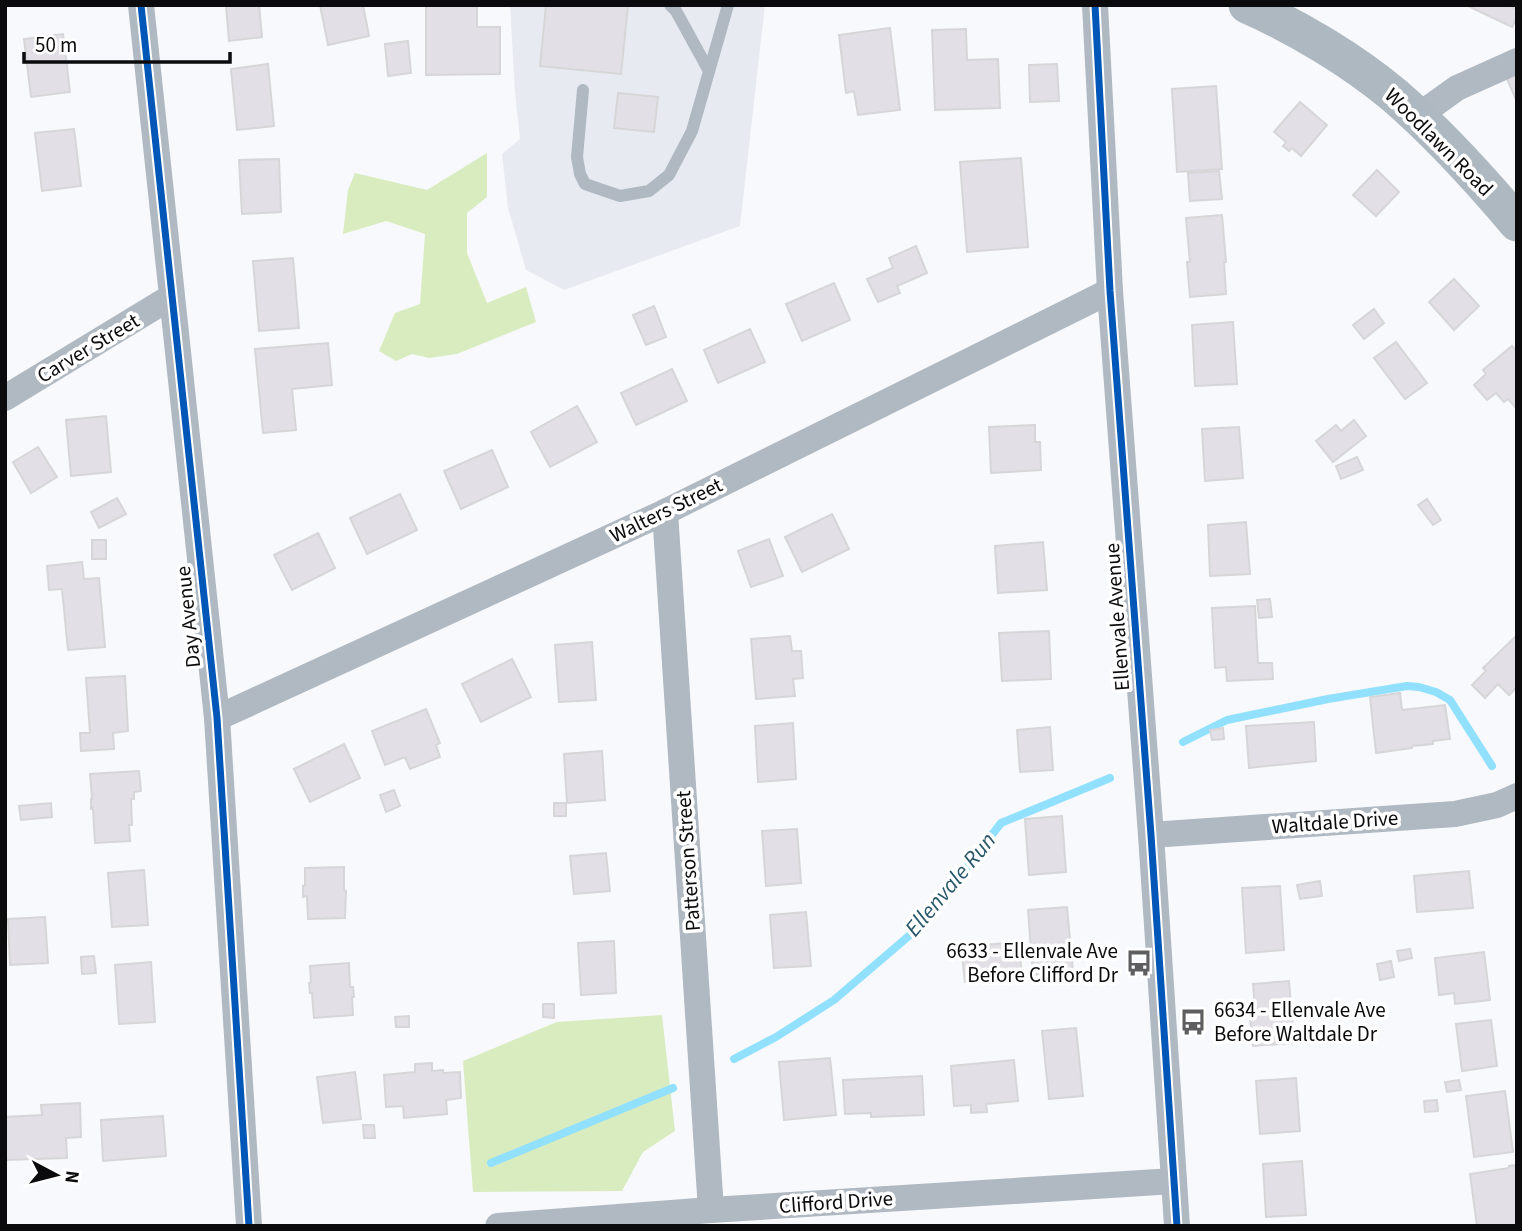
<svg xmlns="http://www.w3.org/2000/svg" width="1522" height="1231" font-family="'Source Sans 3',sans-serif">
  <style>
    .built { fill: #e7ebf1 }
    .green { fill: #d9ecc0 }
    .lines { fill: none; stroke-linecap: round; stroke-linejoin: round }
    .stream { stroke: #91e0fd; stroke-width: 8 }
    .building { fill: #e3dfe6; stroke: #d6d6d8; stroke-width: 2 }
    .lane { stroke: #b0b8c1; stroke-width: 12 }
    .street { stroke: #b0b8c1; stroke-width: 26 }
    .secondary { stroke: #aeb8c0; stroke-width: 37 }
    .cycleway-casing { stroke: #fff; stroke-width: 11 }
    .cycleway { stroke: #0057b8; stroke-width: 7 }
    .labels { text-anchor: middle; stroke-width: 7; stroke-linejoin: round; paint-order: stroke }
    .street-label { font-size: 21px; fill: #0b0b0d; stroke: #fff }
    .poi-label { font-size: 21px; fill: #0b0b0d; stroke: #fff; text-anchor: end }
    .water-label { font-size: 23px; font-style: italic; fill: #285769; stroke: #fff }
  </style>
  <rect width="100%" height="100%" fill="#f7f9fc"/>
  <!-- built -->
  <polygon class="built" points="510,5 765,5 740,226 564,290 526,270 508,208 502,154 520,139 515,93"/>
  <!-- green -->
  <g class="green">
    <polygon points="487,153 487,197 467,213 467,253 487,303 526,287 536,322 457,354 429,358 412,354 396,361 379,351 395,313 420,304 425,234 386,221 343,234 348,190 355,173 427,190"/>
    <polygon points="662,1015 675,1131 643,1152 622,1191 473,1192 463,1061 557,1022"/>
  </g>
  <g class="lines">
    <!-- stream -->
    <g class="stream">
      <polyline points="1183,742 1227,720 1328,699 1407,686 1419,687 1436,692 1450,700 1492,766"/>
      <polyline points="734,1059 776,1037 834,1000 924,923 1001,823 1110,778"/>
      <polyline points="491,1163 673,1088"/>
    </g>
  </g>
  <!-- building -->
  <g class="building">
    <polygon points="226,5 259,5 262,37 229,41"/>
    <polygon points="320,5 363,5 369,36 328,45"/>
    <polygon points="426,5 477,5 477,27 500,27 500,74 426,75"/>
    <polygon points="546,5 628,5 621,74 540,66"/>
    <polygon points="1466,5 1509,5 1517,9 1517,17 1512,27"/>
    <polygon points="890,28 900,110 858,115 854,91 846,93 839,35"/>
    <polygon points="966,29 967,60 998,59 1000,108 935,110 932,30"/>
    <polygon points="63,34 70,92 31,97 24,39"/>
    <polygon points="408,41 411,73 388,76 385,44"/>
    <polygon points="268,64 274,126 237,130 231,69"/>
    <polygon points="1057,64 1059,101 1030,102 1029,65"/>
    <polygon points="1517,73 1517,102 1507,79"/>
    <polygon points="1216,86 1222,169 1177,172 1172,89"/>
    <polygon points="618,93 658,97 654,132 614,128"/>
    <polygon points="1300,102 1327,125 1301,156 1292,148 1289,151 1283,146 1286,142 1274,132"/>
    <polygon points="74,129 81,186 42,191 35,133"/>
    <polygon points="1021,158 1028,247 967,252 960,162"/>
    <polygon points="279,159 281,212 242,214 239,160"/>
    <polygon points="1377,170 1399,192 1376,216 1353,195"/>
    <polygon points="1219,171 1222,199 1190,201 1188,173"/>
    <polygon points="1222,215 1226,262 1224,262 1226,294 1190,297 1187,262 1190,262 1186,218"/>
    <polygon points="916,246 927,273 897,286 900,293 878,302 867,279 893,268 889,258"/>
    <polygon points="293,258 299,328 259,331 253,261"/>
    <polygon points="1454,279 1479,306 1454,330 1429,302"/>
    <polygon points="834,283 850,320 802,341 786,304"/>
    <polygon points="654,306 666,337 646,345 633,315"/>
    <polygon points="1374,309 1384,323 1364,339 1353,325"/>
    <polygon points="1233,322 1237,384 1195,386 1192,325"/>
    <polygon points="750,329 765,362 718,383 704,350"/>
    <polygon points="1396,342 1427,383 1405,399 1374,358"/>
    <polygon points="328,343 332,385 292,389 296,430 263,433 255,349"/>
    <polygon points="1512,346 1517,352 1517,409 1508,399 1504,402 1496,393 1487,400 1474,385 1486,374 1483,370"/>
    <polygon points="672,369 687,401 636,425 621,393"/>
    <polygon points="577,406 597,442 550,467 531,432"/>
    <polygon points="106,416 111,472 71,476 66,420"/>
    <polygon points="1354,420 1366,436 1333,462 1316,441 1336,425 1341,431"/>
    <polygon points="1035,425 1035,442 1040,442 1041,470 991,473 989,427"/>
    <polygon points="1239,427 1243,478 1205,481 1202,429"/>
    <polygon points="38,447 57,477 31,493 13,462"/>
    <polygon points="492,450 508,487 461,509 444,471"/>
    <polygon points="1357,457 1363,470 1341,479 1336,466"/>
    <polygon points="400,494 417,530 367,554 350,518"/>
    <polygon points="117,498 126,514 99,528 91,512"/>
    <polygon points="1427,499 1441,520 1433,525 1418,505"/>
    <polygon points="832,514 849,549 802,572 785,537"/>
    <polygon points="1246,522 1250,574 1210,576 1208,525"/>
    <polygon points="318,533 335,568 292,590 274,555"/>
    <polygon points="769,539 783,576 751,587 738,551"/>
    <rect x="92" y="540" width="14" height="19"/>
    <polygon points="1043,542 1047,590 998,593 995,546"/>
    <polygon points="82,562 84,579 99,578 105,647 68,650 62,589 49,590 47,566"/>
    <polygon points="1270,599 1272,617 1259,618 1257,600"/>
    <polygon points="1255,606 1258,663 1272,663 1273,679 1227,681 1226,667 1215,668 1212,608"/>
    <polygon points="1049,631 1051,679 1002,681 999,633"/>
    <polygon points="1517,635 1517,687 1509,695 1498,684 1485,698 1472,685 1486,671 1483,668"/>
    <polygon points="790,636 792,651 801,651 803,678 793,679 795,696 756,699 751,639"/>
    <polygon points="592,642 596,700 559,702 555,645"/>
    <polygon points="512,659 531,697 481,722 462,684"/>
    <polygon points="125,676 128,731 113,733 114,749 81,751 80,733 90,733 86,678"/>
    <polygon points="1400,693 1402,710 1445,705 1450,739 1433,741 1433,744 1412,746 1412,748 1376,753 1370,697"/>
    <polygon points="426,709 440,743 436,745 440,757 410,769 405,757 385,765 372,731"/>
    <polygon points="1314,722 1316,761 1249,768 1246,726"/>
    <polygon points="793,723 796,779 758,782 755,726"/>
    <polygon points="1050,727 1053,770 1020,772 1017,730"/>
    <polygon points="1223,728 1224,739 1212,740 1210,730"/>
    <polygon points="344,744 360,778 310,802 294,769"/>
    <polygon points="602,751 605,800 567,803 564,754"/>
    <polygon points="139,771 141,791 134,792 134,799 131,799 132,825 129,825 130,841 95,843 93,808 91,809 91,799 92,799 90,774"/>
    <polygon points="394,790 400,806 386,812 380,795"/>
    <polygon points="51,803 52,817 21,820 19,806"/>
    <rect x="554" y="803" width="12" height="13"/>
    <polygon points="1062,816 1066,872 1029,875 1025,819"/>
    <polygon points="797,829 801,883 766,886 762,831"/>
    <polygon points="606,853 610,891 574,894 570,856"/>
    <polygon points="344,867 344,890 346,891 345,918 308,919 307,896 303,897 303,886 305,886 305,868"/>
    <polygon points="144,870 148,925 112,927 108,873"/>
    <polygon points="1469,871 1473,908 1417,912 1414,876"/>
    <polygon points="1320,881 1322,896 1300,899 1297,885"/>
    <polygon points="1280,886 1284,950 1246,953 1242,888"/>
    <polygon points="1067,907 1073,972 1033,975 1028,910"/>
    <polygon points="806,912 811,966 774,968 770,915"/>
    <polygon points="45,917 48,963 10,965 8,919"/>
    <polygon points="614,941 616,993 581,995 578,943"/>
    <polygon points="1019,942 1022,978 965,982 961,947"/>
    <polygon points="1410,949 1412,958 1399,961 1397,951"/>
    <polygon points="1484,952 1490,1000 1455,1004 1454,993 1439,995 1435,958"/>
    <polygon points="94,956 96,973 82,974 81,957"/>
    <polygon points="1391,961 1394,977 1380,980 1377,964"/>
    <polygon points="151,962 155,1022 119,1024 115,965"/>
    <polygon points="349,963 350,987 353,987 354,997 352,997 353,1015 314,1018 312,993 310,993 309,983 311,982 310,966"/>
    <polygon points="1289,981 1294,1043 1253,1046 1249,1009 1255,1009 1253,984"/>
    <polygon points="543,1004 554,1004 554,1018 543,1017"/>
    <polygon points="409,1016 409,1027 396,1027 395,1017"/>
    <polygon points="1491,1020 1497,1066 1462,1071 1456,1024"/>
    <polygon points="1076,1028 1083,1096 1049,1099 1042,1031"/>
    <polygon points="830,1058 836,1115 784,1120 779,1062"/>
    <polygon points="1014,1060 1018,1101 986,1104 987,1112 971,1113 971,1105 954,1106 951,1066"/>
    <polygon points="432,1063 432,1071 443,1070 443,1073 460,1072 461,1098 446,1100 447,1114 404,1118 403,1106 386,1107 384,1075 415,1072 415,1064"/>
    <polygon points="355,1072 361,1119 323,1123 317,1077"/>
    <polygon points="922,1076 924,1115 871,1117 871,1113 845,1114 843,1080"/>
    <polygon points="1296,1078 1300,1131 1260,1134 1256,1081"/>
    <polygon points="1459,1080 1461,1090 1447,1092 1445,1082"/>
    <polygon points="1505,1091 1513,1152 1474,1157 1466,1096"/>
    <polygon points="1437,1100 1438,1111 1425,1112 1424,1101"/>
    <polygon points="80,1103 81,1137 66,1138 67,1158 5,1160 5,1117 42,1115 41,1105"/>
    <polygon points="163,1116 166,1156 103,1161 101,1120"/>
    <polygon points="363,1125 374,1125 375,1138 364,1138"/>
    <polygon points="1302,1161 1306,1215 1266,1217 1263,1164"/>
    <polygon points="1517,1165 1517,1226 1477,1226 1470,1174 1509,1168 1509,1166"/>
  </g>
  <g class="lines">
    <!-- lane -->
    <g class="lane">
      <polyline points="670,5 676,11 709,71"/>
      <polyline points="583,90 577,157 580,174 585,184 620,196 649,191 669,175 692,131 728,5"/>
    </g>
    <!-- street -->
    <g class="street">
      <polyline points="141,5 217,718 249,1226"/>
      <polyline points="1095,5 1110,291 1151,835 1177,1226"/>
      <polyline points="1418,116 1457,88 1517,61"/>
      <polyline points="5,398 171,297"/>
      <polyline points="665,512 711,1210"/>
      <polyline points="217,718 665,512 1110,291"/>
      <polyline points="1151,835 1455,814 1497,805 1517,796"/>
      <polyline points="498,1226 711,1210 1174,1181"/>
    </g>
    <!-- secondary -->
    <path class="secondary" d="M 1247,5 C 1297,27 1352,60 1394,95 C 1438,133 1479,178 1517,223"/>
    <!-- cycleway casing -->
    <g class="cycleway-casing">
      <g id="cycleway">
        <polyline points="141,5 217,718 249,1226"/>
        <polyline points="1095,5 1110,291 1151,835 1177,1226"/>
      </g>
    </g>
    <!-- cycleway -->
    <use href="#cycleway" class="cycleway"/>
  </g>
  <!-- icons -->
  <defs>
    <g id="bus-bare" transform="scale(2.1)"><path d="M-5-6H5V4H4V6H2V4H-2V6H-4V4H-5ZM-3.5-4V0h7V-4ZM-3.5 1.2v1.5H-2V1.2ZM2 1.2v1.5H3.5V1.2Z" fill="#5e5e61" stroke="#fff" stroke-width="2.5" paint-order="stroke"/></g>
  </defs>
  <g fill-rule="evenodd">
    <use href="#bus-bare" x="1139" y="963"/>
    <use href="#bus-bare" x="1193" y="1022"/>
  </g>
  <g class="labels">
    <!-- street labels -->
    <g class="street-label">
      <text transform="translate(1439 142) rotate(45)" y="7">Woodlawn Road</text>
      <text transform="translate(88 348) rotate(-31)" y="7">Carver Street</text>
      <text transform="translate(666 510) rotate(-26)" y="7">Walters Street</text>
      <text transform="translate(188 617) rotate(-96)" y="7">Day Avenue</text>
      <text transform="translate(1117 617) rotate(-94)" y="7">Ellenvale Avenue</text>
      <text transform="translate(1335 822) rotate(-4)" y="7">Waltdale Drive</text>
      <text transform="translate(688 861) rotate(-94)" y="7">Patterson Street</text>
      <text transform="translate(836 1202) rotate(-4)" y="7">Clifford Drive</text>
    </g>
    <!-- poi labels -->
    <g class="poi-label">
      <text x="1118" y="958">6633 - Ellenvale Ave<tspan x="1118" dy="24">Before Clifford Dr</tspan></text>
      <text x="1214" y="1017" text-anchor="start">6634 - Ellenvale Ave<tspan x="1214" dy="24">Before Waltdale Dr</tspan></text>
    </g>
    <!-- water labels -->
    <g class="water-label">
      <text transform="translate(950 884) rotate(-50)" y="8">Ellenvale Run</text>
    </g>
  </g>
  <!-- border -->
  <rect width="1522" height="1231" fill="none" stroke="#0b0b0d" stroke-width="14"/>
  <!-- north arrow -->
  <g transform="translate(56 1175) rotate(97)" stroke="#ffffff" stroke-width="5" paint-order="stroke">
  <path d="M0-5L12 26L0 18L-12 26Z" fill="#0b0b0d"/>
  <text y="-10" font-size="19" font-weight="bold" text-anchor="middle" fill="#0b0b0d">N</text>
  </g>
  <!-- scale -->
  <path d="M24 52v10h206v-10" fill="none" stroke="#0b0b0d" stroke-width="3.5"/>
  <text x="35" y="52" font-size="21" fill="#0b0b0d" stroke="#ffffff" stroke-width="5" paint-order="stroke">50 m</text>
</svg>
